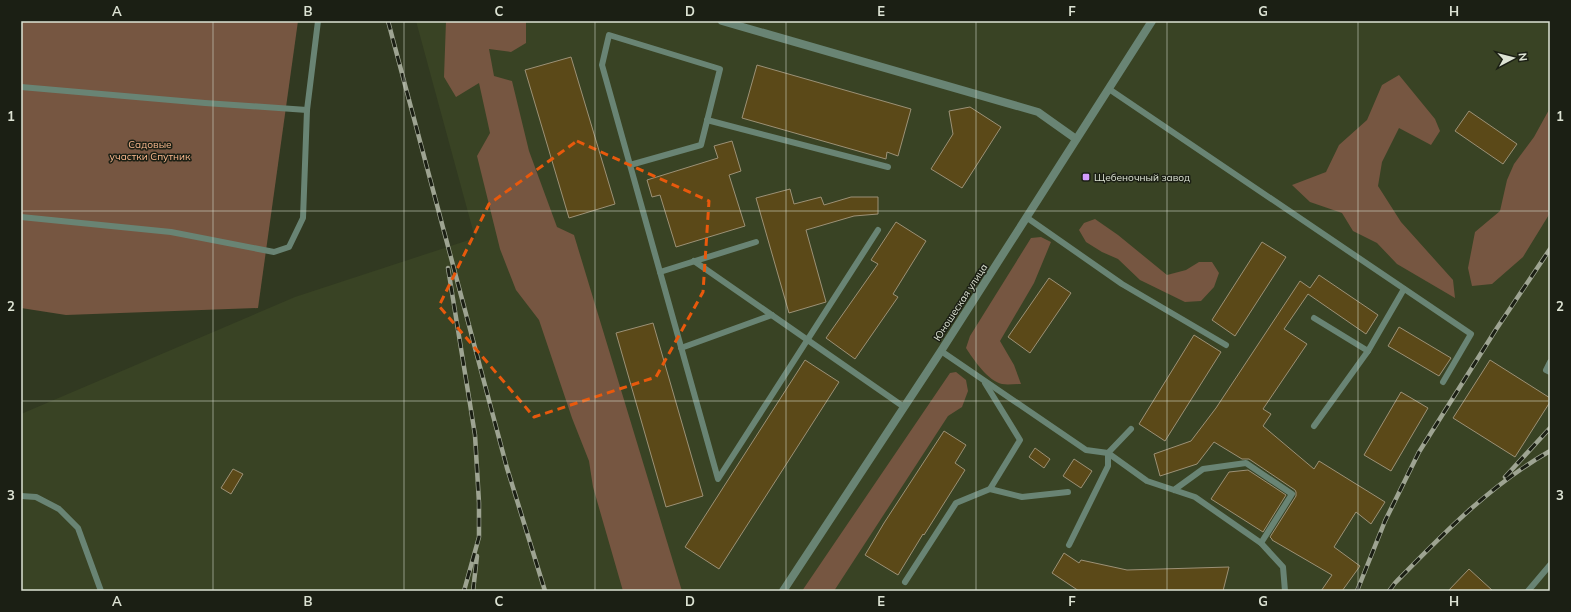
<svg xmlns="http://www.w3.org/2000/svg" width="1571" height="612" font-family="Mulish,sans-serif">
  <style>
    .built { fill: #394324 }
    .green { fill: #765641 }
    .building { fill: #5b4918; stroke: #9c9176 }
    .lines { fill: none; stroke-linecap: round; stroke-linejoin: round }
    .lane { stroke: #698474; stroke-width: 6 }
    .street { stroke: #698474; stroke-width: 8 }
    .rail-casing { stroke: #9ea492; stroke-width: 4.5 }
    .rail { stroke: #1b1f14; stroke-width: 3; stroke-dasharray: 9; stroke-linecap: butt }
    .marked { fill: none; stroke: #e8590c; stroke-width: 3; stroke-dasharray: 8 5; stroke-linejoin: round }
    .grid { fill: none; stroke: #dde3d4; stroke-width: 1; stroke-opacity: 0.55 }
    .poi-dot { fill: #d39cfc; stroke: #1b1f14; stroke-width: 1.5 }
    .labels { text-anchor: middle; stroke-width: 3; stroke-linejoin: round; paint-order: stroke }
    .park-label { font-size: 10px; fill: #f9b88e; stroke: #1b1f14 }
    .poi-label { font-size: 10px; fill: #dde3d4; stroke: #1b1f14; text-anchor: start }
    .street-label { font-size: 10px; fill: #dde3d4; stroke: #1b1f14 }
    .neatline { fill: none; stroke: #dde3d4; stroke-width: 1.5 }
    .grid-label { font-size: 13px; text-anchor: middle; font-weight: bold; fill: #dde3d4 }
  </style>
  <rect width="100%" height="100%" fill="#313921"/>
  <!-- built -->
  <polygon class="built" points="416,21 1550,21 1550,591 21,591 21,414 295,297 475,238"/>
  <!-- green -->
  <g class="green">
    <polygon points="21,21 298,21 258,308 66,315 21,308"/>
    <polygon points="446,21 526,21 526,43 511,52 489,49 494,76 512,81 529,151 557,227 574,235 682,591 623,591 593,487 589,461 572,418 539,320 516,290 500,249 477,156 490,133 479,83 456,97 444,77"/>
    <polygon points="1399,75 1435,119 1440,131 1431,145 1399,128 1382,162 1378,186 1401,222 1453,280 1455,298 1397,264 1377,243 1353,231 1342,213 1310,202 1292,185 1326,172 1339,145 1367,120 1382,85"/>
    <polygon points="1550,108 1550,213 1523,257 1492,284 1472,286 1468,268 1475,232 1500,211 1507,180 1514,164 1534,137"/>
    <polygon points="1095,219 1118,235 1167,275 1186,270 1199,262 1212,262 1219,273 1214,287 1201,301 1185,302 1140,280 1118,259 1102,252 1086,242 1079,230 1084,223"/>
    <path d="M 1041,237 L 1051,242 L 1034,283 L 1000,341 L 1014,365 L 1021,384 C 1015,384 1007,385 1002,384 C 988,381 973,359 966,348 L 970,336 L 1031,238 Z"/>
    <polygon points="956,372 966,380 968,391 962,407 948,416 834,591 802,591 950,373"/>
  </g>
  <!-- building -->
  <g class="building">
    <polygon points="571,57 615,204 569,218 525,70"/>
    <polygon points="757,65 911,109 898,156 887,152 886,159 742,118"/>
    <polygon points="970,107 1001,127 962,188 931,169 953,134 949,111"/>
    <polygon points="1469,111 1517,144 1503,164 1455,131"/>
    <polygon points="732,141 741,171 729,175 745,226 676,247 660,195 652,197 647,180 718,158 714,146"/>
    <polygon points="790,189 794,204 821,197 824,205 851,197 878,197 878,214 854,216 806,230 826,302 789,313 756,198"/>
    <polygon points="896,222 926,241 893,294 898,297 855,359 826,338 878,264 871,260"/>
    <polygon points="1262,242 1286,257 1235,336 1212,320"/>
    <polygon points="1319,275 1378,315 1366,334 1308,294 1284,329 1307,344 1263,409 1271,414 1263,426 1314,469 1319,461 1385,502 1371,524 1356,512 1334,547 1360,566 1342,591 1321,591 1332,575 1272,540 1272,539 1270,537 1296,496 1296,492 1295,490 1249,459 1242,459 1214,442 1197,464 1160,476 1154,454 1191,441 1216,408 1300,281 1310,288"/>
    <polygon points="1049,278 1071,293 1030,353 1008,337"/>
    <polygon points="653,323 703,496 666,507 616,333"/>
    <polygon points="1399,327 1451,358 1439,376 1388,346"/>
    <polygon points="1194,335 1221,352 1165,441 1139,424"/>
    <polygon points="805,360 839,382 719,569 685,547"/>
    <polygon points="1490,360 1550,398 1550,402 1515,457 1453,418"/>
    <polygon points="1401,392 1428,408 1391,471 1364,455"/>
    <polygon points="944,431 966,445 955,463 965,470 924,535 923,534 898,575 865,555 884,523"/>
    <polygon points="1035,448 1050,459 1044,468 1029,457"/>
    <polygon points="1074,459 1092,471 1081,488 1063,476"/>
    <polygon points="233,469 243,474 231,494 221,488"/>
    <polygon points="1248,470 1286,495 1263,532 1211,499 1229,472"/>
    <polygon points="1064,553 1079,563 1081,560 1127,570 1229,567 1223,591 1079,591 1052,573"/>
    <polygon points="1469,569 1493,591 1448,591"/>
  </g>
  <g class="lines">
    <!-- lane -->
    <g class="lane">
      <polyline points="21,87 205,103 307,110"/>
      <polyline points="1109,89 1471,334 1443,382"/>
      <polyline points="707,120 888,167"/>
      <polyline points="630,165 701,145 720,69 609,35 602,65 718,479 878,230"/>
      <polyline points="21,217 171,232 274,252 289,247 303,218 307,110 318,21"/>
      <polyline points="1026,217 1122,284 1226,345"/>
      <polyline points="694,261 904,407"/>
      <polyline points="660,272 756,242"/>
      <polyline points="1314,318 1368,351"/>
      <polyline points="681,348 772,315"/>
      <polyline points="941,351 1086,450 1108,453 1147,481 1195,497 1261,543 1292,494 1246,463 1203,469 1174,490"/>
      <polyline points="1550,362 1546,370 1550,372"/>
      <polyline points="1314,426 1368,351 1404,289"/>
      <polyline points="990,489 1022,497 1068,492"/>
      <polyline points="21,496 36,497 59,509 78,528 101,591"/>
      <polyline points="1261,543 1283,567 1285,591"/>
      <polyline points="1069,545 1108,466 1108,453 1131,429"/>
      <polyline points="905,582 956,503 990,489 1020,440 985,383"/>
      <polyline points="1528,591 1550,565"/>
    </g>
    <!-- street -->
    <g class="street">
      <polyline points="722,21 1038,112 1076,139"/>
      <polyline points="783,591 941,351 1152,21"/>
    </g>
    <!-- rail casing -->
    <g class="rail-casing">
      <g id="rail">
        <polyline points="388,21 507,468 545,591"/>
        <polyline points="448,268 475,435 479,503 479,537 464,591"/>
        <polyline points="1505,477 1550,428"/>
        <polyline points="473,591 477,556"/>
        <polyline points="1357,591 1385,521 1419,452 1495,331 1550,249"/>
        <path d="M 1389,591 L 1395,583 C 1443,534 1490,485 1550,451"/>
      </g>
    </g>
    <!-- rail -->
    <use href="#rail" class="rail"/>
  </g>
  <!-- marked area -->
  <path class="marked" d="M 577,141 L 709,201 L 703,292 L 656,377 L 534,417 L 439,306 L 489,204 Z"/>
  <!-- grid -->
  <path class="grid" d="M 213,21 L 213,591M 404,21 L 404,591M 595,21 L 595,591M 786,21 L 786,591M 976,21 L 976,591M 1167,21 L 1167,591M 1358,21 L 1358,591M 21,211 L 1550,211M 21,401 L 1550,401"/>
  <!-- markers -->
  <rect class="poi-dot" x="1082" y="173" width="8" height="8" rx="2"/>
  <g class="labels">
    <!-- park labels -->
    <g class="park-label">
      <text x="150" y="148">Садовые<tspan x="150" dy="12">участки Спутник</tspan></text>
    </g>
    <!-- poi labels -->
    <g class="poi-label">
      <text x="1094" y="181">Щебеночный завод</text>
    </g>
    <!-- street labels -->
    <g class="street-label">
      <text transform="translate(960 302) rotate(-57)" y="4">Юношеская улица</text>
    </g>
  </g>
  <!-- border -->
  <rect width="1571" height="612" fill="none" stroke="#1b1f14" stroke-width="44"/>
  <!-- north arrow -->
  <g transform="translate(1513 58) rotate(83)" stroke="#1b1f14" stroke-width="3" paint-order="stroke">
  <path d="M0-3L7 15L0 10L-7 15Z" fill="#dde3d4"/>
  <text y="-6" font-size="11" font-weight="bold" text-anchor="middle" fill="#dde3d4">N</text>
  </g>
  <rect x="22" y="22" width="1527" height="568" class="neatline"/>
  <g class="grid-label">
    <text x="117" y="16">A</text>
    <text x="308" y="16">B</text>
    <text x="499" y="16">C</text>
    <text x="690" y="16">D</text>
    <text x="881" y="16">E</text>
    <text x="1072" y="16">F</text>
    <text x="1263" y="16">G</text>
    <text x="1454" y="16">H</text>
    <text x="11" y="121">1</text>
    <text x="1560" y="121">1</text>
    <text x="11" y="311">2</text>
    <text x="1560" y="311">2</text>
    <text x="11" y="500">3</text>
    <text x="1560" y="500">3</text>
    <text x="117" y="606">A</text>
    <text x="308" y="606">B</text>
    <text x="499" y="606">C</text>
    <text x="690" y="606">D</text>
    <text x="881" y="606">E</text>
    <text x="1072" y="606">F</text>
    <text x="1263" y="606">G</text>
    <text x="1454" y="606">H</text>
  </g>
</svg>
